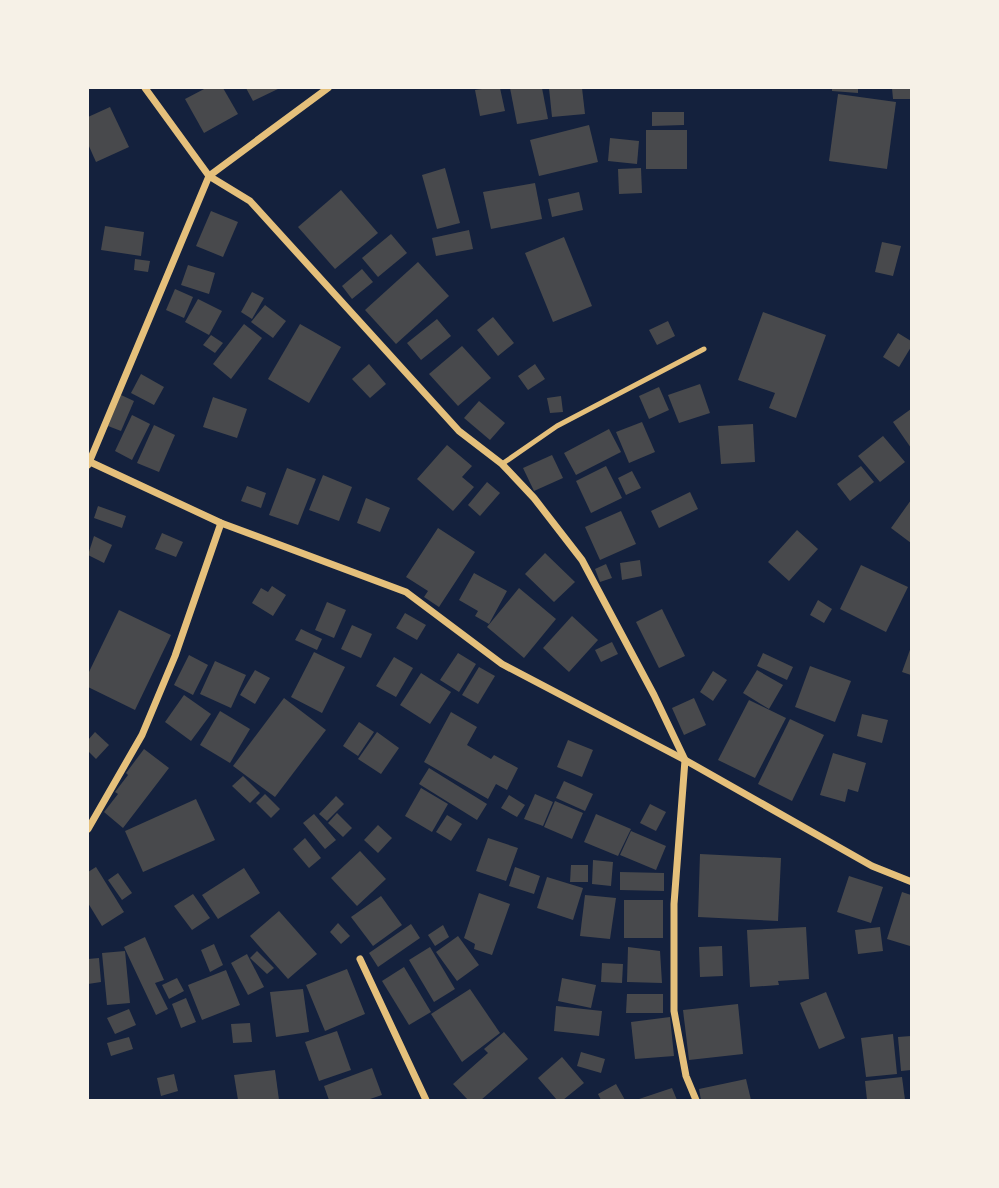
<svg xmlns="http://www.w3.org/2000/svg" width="999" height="1188" font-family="'Zilla Slab',serif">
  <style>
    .building { fill: #48494c }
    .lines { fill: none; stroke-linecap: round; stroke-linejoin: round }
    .service { stroke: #e5c07b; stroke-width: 5 }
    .minor { stroke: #e5c07b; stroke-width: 7 }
  </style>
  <rect width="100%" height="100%" fill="#14213d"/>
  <!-- building -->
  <g class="building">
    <polygon points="206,88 223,88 238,114 204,133 185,99"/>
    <polygon points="246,88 280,88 253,101"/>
    <polygon points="489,88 500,88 505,111 480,116 475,90"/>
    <polygon points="510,88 542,88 548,119 517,124"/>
    <polygon points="549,88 582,88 585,114 552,117"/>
    <polygon points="832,88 858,88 858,93 832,91"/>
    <polygon points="892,88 911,88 911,99 893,99"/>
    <polygon points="838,94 896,102 887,169 829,161"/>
    <polygon points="110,107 129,147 96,162 88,144 88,117"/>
    <polygon points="652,112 684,112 684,125 652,126"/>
    <polygon points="589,125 598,162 539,176 530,140"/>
    <rect x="646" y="130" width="41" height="39"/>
    <polygon points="610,138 639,141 637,164 608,161"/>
    <polygon points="445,168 460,223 437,229 422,175"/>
    <polygon points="641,168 642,193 619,194 618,169"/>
    <polygon points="535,183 542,219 491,229 483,192"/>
    <polygon points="341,190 378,233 335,269 298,227"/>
    <polygon points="579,192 583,210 552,217 548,199"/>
    <polygon points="211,211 238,222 223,257 196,246"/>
    <polygon points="105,226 144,232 141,256 101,250"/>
    <polygon points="469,230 473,249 436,256 432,238"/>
    <polygon points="391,234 407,253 378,277 362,258"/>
    <polygon points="564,237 592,306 553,322 525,253"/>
    <polygon points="882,242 901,246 893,276 875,272"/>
    <polygon points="135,259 150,261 148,272 134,270"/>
    <polygon points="418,262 449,296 396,344 365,310"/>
    <polygon points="188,265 215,273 209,294 181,285"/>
    <polygon points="362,269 373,282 352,299 342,286"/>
    <polygon points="175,289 193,297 184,318 166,310"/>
    <polygon points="252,292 264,298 252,319 241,312"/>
    <polygon points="198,299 222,311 209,335 185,322"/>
    <polygon points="265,305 286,321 273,338 251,322"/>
    <polygon points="763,312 826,335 796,418 769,408 775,393 738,380"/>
    <polygon points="493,317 514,343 498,356 477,330"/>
    <polygon points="437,319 451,336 421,360 407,343"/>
    <polygon points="668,321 675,336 657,345 649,330"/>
    <polygon points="244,324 262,338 231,379 213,364"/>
    <polygon points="300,324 341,347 309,403 268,379"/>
    <polygon points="898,333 911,341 911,347 899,367 883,357"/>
    <polygon points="211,335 223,343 215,353 203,345"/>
    <polygon points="462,346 491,378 458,406 429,374"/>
    <polygon points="369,364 386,384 370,398 352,379"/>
    <polygon points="535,364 545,379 528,390 518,376"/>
    <polygon points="141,374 164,387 154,405 131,393"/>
    <polygon points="700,384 710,413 679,423 668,395"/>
    <polygon points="659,387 669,410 649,419 639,396"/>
    <polygon points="121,395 134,401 121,431 108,426"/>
    <polygon points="561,396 563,412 550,413 547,398"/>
    <polygon points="213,397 247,409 237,438 203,427"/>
    <polygon points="479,401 505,423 490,440 464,418"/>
    <polygon points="911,409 911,448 893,422"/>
    <polygon points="132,415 150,424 132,460 115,451"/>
    <polygon points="642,422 655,452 629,463 616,432"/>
    <polygon points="753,424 755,462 721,464 718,426"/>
    <polygon points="154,425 175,435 159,472 137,463"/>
    <polygon points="609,429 621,452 576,475 564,453"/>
    <polygon points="883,436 905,462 880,482 858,456"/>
    <polygon points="447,445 472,466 462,477 474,487 453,511 417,479"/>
    <polygon points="552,455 563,478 534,491 523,468"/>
    <polygon points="606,466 622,498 591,513 576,481"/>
    <polygon points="861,466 874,482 850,501 837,484"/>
    <polygon points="287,468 316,479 298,525 269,515"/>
    <polygon points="632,471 641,488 626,495 618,478"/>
    <polygon points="323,475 352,487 339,521 309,510"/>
    <polygon points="487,482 500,493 480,516 468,505"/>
    <polygon points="247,486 266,493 261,508 241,501"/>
    <polygon points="690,492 698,509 659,528 651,511"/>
    <polygon points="366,498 390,508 380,532 357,523"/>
    <polygon points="911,500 911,543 891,528"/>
    <polygon points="98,506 126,516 122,528 94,518"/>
    <polygon points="621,511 636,544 600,560 585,527"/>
    <polygon points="438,528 475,552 439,607 424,597 428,591 406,577"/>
    <polygon points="797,530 818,549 789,581 768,562"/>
    <polygon points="162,533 183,542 176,557 155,549"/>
    <polygon points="94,536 112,545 104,563 88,555"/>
    <polygon points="545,553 575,582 554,602 525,574"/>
    <polygon points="640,560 642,576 622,580 620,563"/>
    <polygon points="606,564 612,578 600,582 595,569"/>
    <polygon points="861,565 908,587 886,632 840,609"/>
    <polygon points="474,573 507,591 489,624 475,616 478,611 459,600"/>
    <polygon points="272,586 286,595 273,616 252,603 261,588 268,592"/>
    <polygon points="519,588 556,619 524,658 487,627"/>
    <polygon points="818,600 832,609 824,623 810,615"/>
    <polygon points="327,602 346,610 334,638 315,630"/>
    <polygon points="662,609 685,656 659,668 636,622"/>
    <polygon points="119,610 171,635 135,710 88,687 88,674"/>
    <polygon points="405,613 426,625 417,640 396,628"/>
    <polygon points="572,616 598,640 569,672 543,648"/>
    <polygon points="352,625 372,634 361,658 341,649"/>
    <polygon points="301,629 322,639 317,650 295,640"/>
    <polygon points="612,642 618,654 601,662 595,650"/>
    <polygon points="911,647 911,675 902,672"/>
    <polygon points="314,652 345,667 322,713 291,697"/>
    <polygon points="458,653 476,664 459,692 440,680"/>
    <polygon points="763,653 793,667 787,680 757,666"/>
    <polygon points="189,655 208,665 193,695 174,685"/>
    <polygon points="394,657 413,668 396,697 376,686"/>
    <polygon points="215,661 246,675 231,708 200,694"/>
    <polygon points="810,666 851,681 835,722 795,707"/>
    <polygon points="479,667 495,676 478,704 462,695"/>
    <polygon points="255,670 270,678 255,704 240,695"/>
    <polygon points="757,670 783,685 769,709 743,693"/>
    <polygon points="713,671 727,680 713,701 700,692"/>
    <polygon points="421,673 451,692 430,724 400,705"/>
    <polygon points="184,695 211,714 191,741 165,722"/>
    <polygon points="284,698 326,730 275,797 233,766"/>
    <polygon points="694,698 706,725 684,735 672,708"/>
    <polygon points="749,700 786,718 755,778 718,760"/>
    <polygon points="220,711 250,729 230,763 200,745"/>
    <polygon points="451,712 477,727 467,745 491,759 494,755 518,768 507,790 496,784 488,799 424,762"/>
    <polygon points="862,714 888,720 882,743 857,736"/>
    <polygon points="790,719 824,735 792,801 758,784"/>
    <polygon points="359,722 374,732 358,756 343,746"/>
    <polygon points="95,732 109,745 96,759 88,751 88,740"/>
    <polygon points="377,732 399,748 381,774 358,759"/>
    <polygon points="568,740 593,750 582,777 557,767"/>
    <polygon points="144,749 169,768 123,828 104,812 118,794 115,792 128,775 126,773"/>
    <polygon points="833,753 866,763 858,792 848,789 845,802 820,795"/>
    <polygon points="429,768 487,804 477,820 419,784"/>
    <polygon points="243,776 260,793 250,803 232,786"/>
    <polygon points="564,781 593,794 585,811 556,798"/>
    <polygon points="421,788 448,804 432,832 405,816"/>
    <polygon points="265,794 280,809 271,818 256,803"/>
    <polygon points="535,794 553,802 543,826 524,819"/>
    <polygon points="509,795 525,805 517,817 501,808"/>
    <polygon points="336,796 344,804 327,821 319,814"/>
    <polygon points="196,799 215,840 143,872 125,831"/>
    <polygon points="555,801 583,813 572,839 544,827"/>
    <polygon points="650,804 666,812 656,831 640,823"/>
    <polygon points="337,813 352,828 343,837 328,823"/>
    <polygon points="314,814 336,840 325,849 303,823"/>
    <polygon points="596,814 631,829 618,856 584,842"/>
    <polygon points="447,815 462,824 451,841 436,832"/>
    <polygon points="378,825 392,838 378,853 364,840"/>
    <polygon points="631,831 666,846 656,870 620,855"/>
    <polygon points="305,838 321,858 309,868 293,849"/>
    <polygon points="488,838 518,848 506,881 476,871"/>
    <polygon points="360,851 386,879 357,906 331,878"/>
    <polygon points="700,854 781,858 778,921 698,917"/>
    <polygon points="593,860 613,862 611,886 592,884"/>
    <polygon points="571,865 588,865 588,882 570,882"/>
    <polygon points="96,867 124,912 102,926 88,903 88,872"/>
    <polygon points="515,867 540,876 534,894 509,886"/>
    <polygon points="244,868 260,893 218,919 202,895"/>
    <polygon points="620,872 664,873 664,891 620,890"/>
    <polygon points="118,873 132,893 122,900 108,880"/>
    <polygon points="849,876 883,887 871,923 837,912"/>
    <polygon points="547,877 583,888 573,920 537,908"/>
    <polygon points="902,892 911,895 910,946 887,939"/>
    <polygon points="479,893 510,904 492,955 474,949 475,944 464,938"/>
    <polygon points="193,894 210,918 192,930 174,906"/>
    <polygon points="585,895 616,898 610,939 580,936"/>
    <polygon points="381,896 402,925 373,946 351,917"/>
    <rect x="624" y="900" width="39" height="38"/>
    <polygon points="279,911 317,954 288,979 250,936"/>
    <polygon points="338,923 350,936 341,944 330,932"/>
    <polygon points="411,924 420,938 378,967 369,953"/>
    <polygon points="443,925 449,937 435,946 428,935"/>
    <polygon points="806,927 809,979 778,981 779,985 750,987 747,930"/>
    <polygon points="880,927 883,951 858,954 855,930"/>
    <polygon points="458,936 479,965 457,981 436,952"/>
    <polygon points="145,937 164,980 155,983 168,1009 156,1015 124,947"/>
    <polygon points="214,944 223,965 210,972 201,950"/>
    <polygon points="722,946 723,976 700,977 699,947"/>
    <polygon points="430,947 455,989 434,1002 409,960"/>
    <polygon points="628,947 660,951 662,983 627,982"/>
    <polygon points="125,951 130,1003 107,1005 102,953"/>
    <polygon points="257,951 274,968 267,974 250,958"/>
    <polygon points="247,954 264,987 248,995 231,963"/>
    <polygon points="99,958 101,982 88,984 88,959"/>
    <polygon points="602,963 623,964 622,983 601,982"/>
    <polygon points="404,967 431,1012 409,1025 382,981"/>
    <polygon points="347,969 365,1014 325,1031 306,985"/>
    <polygon points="226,970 240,1005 202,1020 188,985"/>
    <polygon points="177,978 184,991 169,999 162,985"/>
    <polygon points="562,978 596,985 591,1008 558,1001"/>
    <polygon points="303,989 309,1032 276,1037 270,992"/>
    <polygon points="470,989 500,1033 462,1062 431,1014"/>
    <polygon points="826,992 845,1038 819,1049 800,1003"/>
    <polygon points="627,994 663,994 663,1013 626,1013"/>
    <polygon points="186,998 196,1022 181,1028 172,1004"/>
    <polygon points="738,1004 743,1054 689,1060 683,1010"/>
    <polygon points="556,1006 602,1011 599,1036 554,1031"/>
    <polygon points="129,1009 136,1025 115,1034 107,1018"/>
    <polygon points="670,1017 674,1056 635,1059 631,1022"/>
    <polygon points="250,1023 252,1042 233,1043 231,1024"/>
    <polygon points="337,1031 351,1070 319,1081 305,1042"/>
    <polygon points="504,1032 528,1059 481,1100 468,1100 453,1084 488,1053 484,1049"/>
    <polygon points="893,1034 897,1074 866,1077 861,1038"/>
    <polygon points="911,1036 911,1070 901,1071 898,1037"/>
    <polygon points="129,1037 133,1049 111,1056 107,1043"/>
    <polygon points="581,1052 605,1059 601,1073 577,1066"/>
    <polygon points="562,1057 584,1083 563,1100 557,1100 538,1078"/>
    <polygon points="372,1068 382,1095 367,1100 329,1100 324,1086"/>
    <polygon points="275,1070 279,1100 238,1100 234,1075"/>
    <polygon points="174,1074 178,1091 161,1096 157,1078"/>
    <polygon points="902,1077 905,1100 867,1100 865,1081"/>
    <polygon points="746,1079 751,1100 701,1100 699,1089"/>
    <polygon points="616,1084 625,1100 601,1100 598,1094"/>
    <polygon points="672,1088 677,1100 636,1100"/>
  </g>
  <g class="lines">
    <!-- service -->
    <polyline class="service" points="502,464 557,426 704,349"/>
    <!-- minor -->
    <g class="minor">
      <polyline points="145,88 209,176 250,201 459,431 502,464 534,498 582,560 654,695 685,760 674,904 674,1011 686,1076 696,1100"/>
      <polyline points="88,461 221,523 406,592 502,664 685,760 872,866 912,882"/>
      <polyline points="88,465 209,176 328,88"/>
      <polyline points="88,829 142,735 175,656 221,523"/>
      <polyline points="360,959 426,1100"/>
    </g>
  </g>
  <!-- border -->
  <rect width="999" height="1188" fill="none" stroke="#f6f1e7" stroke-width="178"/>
</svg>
